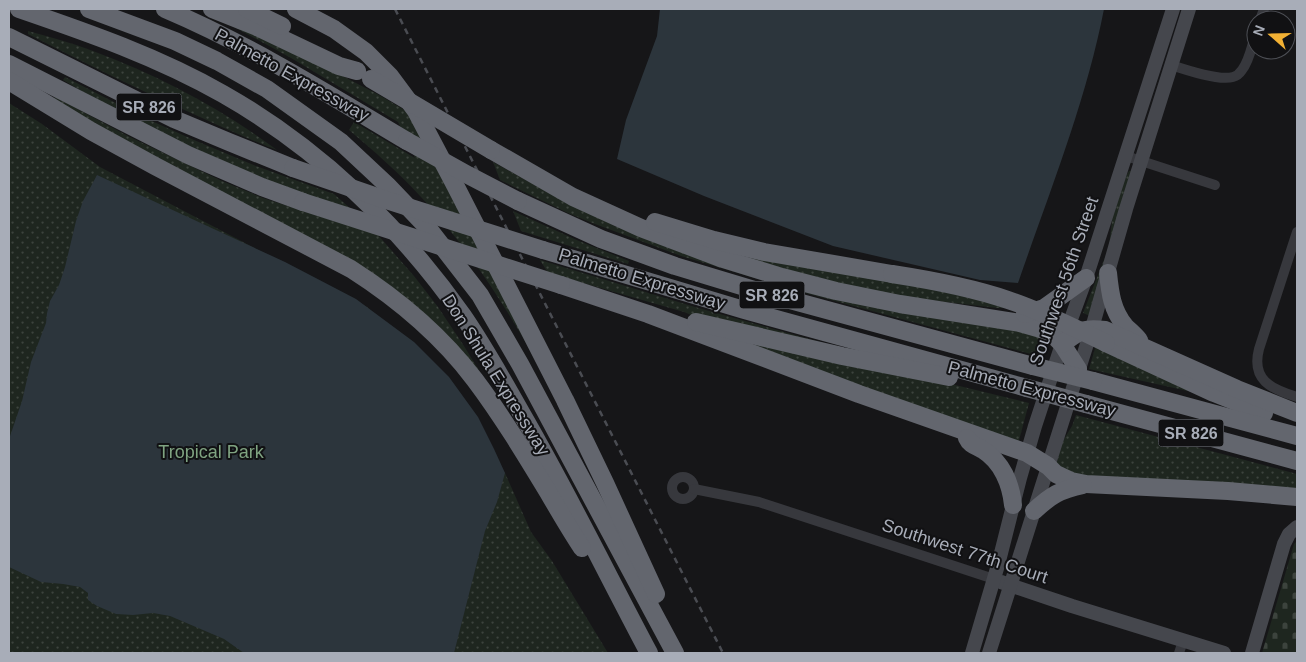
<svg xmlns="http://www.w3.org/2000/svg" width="1306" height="662" font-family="Helvetica,sans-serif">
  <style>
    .grass { fill: url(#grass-dots) }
    .cemetery { fill: url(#cemetery-stones) }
    .water { fill: #2c353c }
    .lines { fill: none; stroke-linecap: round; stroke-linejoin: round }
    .street { stroke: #37383d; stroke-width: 10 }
    .secondary { stroke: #45474d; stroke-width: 14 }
    .highway { stroke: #63666e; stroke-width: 18 }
    .rail { stroke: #4a4c52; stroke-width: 2.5; stroke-dasharray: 6 5; stroke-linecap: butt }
    .highway-bridge { stroke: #63666e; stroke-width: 18 }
    .labels { text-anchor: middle; stroke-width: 4; stroke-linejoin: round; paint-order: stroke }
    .shield { fill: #111113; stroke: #7b7e86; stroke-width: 1 }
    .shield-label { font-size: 16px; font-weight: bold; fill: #a8adb8 }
    .street-label { font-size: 18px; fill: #a8adb8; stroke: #111113 }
    .park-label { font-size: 18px; fill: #7fa381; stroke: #111113 }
  </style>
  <defs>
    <pattern id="grass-dots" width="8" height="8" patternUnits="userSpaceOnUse" patternTransform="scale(1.25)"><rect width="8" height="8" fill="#1e261f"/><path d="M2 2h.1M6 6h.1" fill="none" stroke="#3c433d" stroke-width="1.8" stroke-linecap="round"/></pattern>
    <pattern id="cemetery-stones" width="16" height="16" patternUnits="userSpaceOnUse" patternTransform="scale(1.25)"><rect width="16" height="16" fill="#1e261f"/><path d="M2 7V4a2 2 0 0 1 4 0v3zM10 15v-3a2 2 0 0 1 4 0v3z" fill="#3c433d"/></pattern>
  </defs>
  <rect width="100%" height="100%" fill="#161618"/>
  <!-- grass -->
  <g class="grass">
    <path d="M 214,16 L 331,70 L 379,95 L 413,115 L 535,359 C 503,302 466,245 421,197 C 399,173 374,151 349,130 L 354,122 L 415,158 L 398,122 L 291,58 Z"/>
    <path d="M 28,31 C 50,37 72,43 93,51 C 160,76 220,108 277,150 C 251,140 226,129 200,117 C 142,91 84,63 28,34 Z"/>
    <polygon points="65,77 145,118 194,140 256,166 334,194 352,210 286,188 191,147 95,99 63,80"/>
    <polygon points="55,97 130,137 222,181 263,198 378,235 414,276 438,307 464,346 483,377 440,333 171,167 53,99"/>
    <polygon points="9,103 42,124 100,167 367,307 505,473 531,532 552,561 608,653 9,653"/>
    <polygon points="493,162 551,194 617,227 622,225 676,248 1021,329 1049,341 1042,357 809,294 681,256 595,224 570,214 500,180"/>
    <polygon points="1129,171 1132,171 1090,316 1083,313 1109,247 1113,211 1126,176"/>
    <polygon points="513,211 579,241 629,261 628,264 521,231"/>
    <polygon points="712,244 891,280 1014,308 997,308 912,298 828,281 742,257"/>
    <polygon points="540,260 695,307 838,347 696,317 684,312 548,273"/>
    <polygon points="736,337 947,383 1029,403 1018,444 786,361"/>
    <polygon points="1096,345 1201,394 1089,369"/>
    <polygon points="1076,415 1297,474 1297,493 1073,475 1056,466 1061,444 1072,426"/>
  </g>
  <!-- cemetery -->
  <polygon class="cemetery" points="1297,541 1297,653 1262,653 1294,544"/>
  <!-- water -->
  <g class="water">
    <path d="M 660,9 L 1104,9 C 1086,102 1049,193 1018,283 L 980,280 L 833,246 L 704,196 L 617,159 L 626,120 L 657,36 Z"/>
    <polygon points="97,175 285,262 356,299 414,342 449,377 478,417 494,449 505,473 497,502 485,531 454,653 244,653 224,639 170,616 153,613 133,615 116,614 97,606 88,600 88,593 80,587 63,584 41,582 9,567 9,439 22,401 31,362 46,323 47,313 50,301 59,285 65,267 76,221 83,201"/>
  </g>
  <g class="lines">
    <!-- street -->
    <g class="street">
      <polyline points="1260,20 1264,9"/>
      <path d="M 1171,65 C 1186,70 1219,81 1233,77 C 1237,76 1240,73 1242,70 C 1250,60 1252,44 1256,33"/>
      <polyline points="1126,156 1215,185"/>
      <path d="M 1297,232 L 1259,349 C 1251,380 1271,389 1297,397"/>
      <circle cx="683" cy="488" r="11"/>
      <polyline points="694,489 759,502 994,579"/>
      <polyline points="1179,653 1183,641"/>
    </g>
    <!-- secondary -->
    <g class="secondary">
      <polyline points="1001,582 1072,606 1224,653"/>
      <polyline points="972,653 998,565 1020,478 1035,426 1062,344 1086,278 1173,9"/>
      <polyline points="989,653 1092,328 1126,209 1189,9"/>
      <polyline points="1252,653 1284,544 1289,534 1297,527"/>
    </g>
    <!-- highway -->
    <g class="highway">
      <path d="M 19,9 C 89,33 158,57 223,94 C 318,148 400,226 463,316 C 485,348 504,382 523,416 C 568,494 607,574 649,653"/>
      <polyline points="89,9 175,41 217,61 267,89 341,142 387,185 428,228 480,295 520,364 675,653"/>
      <path d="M 165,9 C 250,45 328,94 407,141"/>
      <polyline points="212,9 257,27 339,66 357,71"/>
      <polyline points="247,9 282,26"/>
      <polyline points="296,9 334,29 366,52 390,76 416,111 455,185 565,400 605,483 656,594"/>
      <polyline points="9,37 174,119 229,142 293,168"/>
      <polyline points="9,64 188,155 262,187 303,202"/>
      <path d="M 9,81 L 91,131 L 155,166 L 351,269 C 398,299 441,335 475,380 C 502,416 525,454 548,492 C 559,511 570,530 582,548"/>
      <polyline points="491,150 573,197 641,228 723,259 782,277 836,291 900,304 1020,323 1041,329 1054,336 1062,344 1078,369"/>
      <polyline points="518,201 601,239 675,266 768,294 1033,366"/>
      <polyline points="655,222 714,240 764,252 892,274"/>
      <polyline points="543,250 744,310 1027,388"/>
      <path d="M 1108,273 C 1110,293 1112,310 1125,326 C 1130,331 1135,335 1139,340"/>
      <polyline points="561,285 648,314 859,394 1027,453 1048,466 1056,474 1071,481 1086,484 1228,491 1297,497"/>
      <polyline points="1025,314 1044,308 1086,278"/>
      <polyline points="696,322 842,356 949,377"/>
      <polyline points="1106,343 1214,393 1264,413"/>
      <path d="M 1062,344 C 1080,331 1082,327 1105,330 L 1237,389 L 1297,413"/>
      <polyline points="1093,381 1297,436"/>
      <polyline points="1086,404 1297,461"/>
      <path d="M 967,438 C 970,445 977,446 983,450 C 1002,462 1011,484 1013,505"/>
      <path d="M 1034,511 C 1051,495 1060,490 1083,485"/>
    </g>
    <!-- rail -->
    <polyline class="rail" points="395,9 723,653"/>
    <!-- highway-bridge -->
    <g class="highway-bridge">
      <polyline points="371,79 491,150"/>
      <polyline points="407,141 468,175 518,201"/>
      <polyline points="293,168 386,200 543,250"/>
      <polyline points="303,202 561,285"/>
      <path d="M 892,274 C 931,280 970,287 1008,300 C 1042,311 1074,328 1106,343"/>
      <polyline points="1033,366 1093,381"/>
      <polyline points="1027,388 1086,404"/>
    </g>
  </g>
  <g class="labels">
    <!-- shield labels -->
    <g class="shield">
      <rect x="116.5" y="93.5" width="65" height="27" rx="4"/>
      <rect x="739.5" y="281.5" width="65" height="27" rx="4"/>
      <rect x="1158.5" y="419.5" width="65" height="27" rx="4"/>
    </g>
    <g class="shield-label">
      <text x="149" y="113">SR 826</text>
      <text x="772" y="301">SR 826</text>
      <text x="1191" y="439">SR 826</text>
    </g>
    <!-- street labels -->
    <g class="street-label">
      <text transform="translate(292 75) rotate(29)" y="6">Palmetto Expressway</text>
      <text transform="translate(642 279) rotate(17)" y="6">Palmetto Expressway</text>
      <text transform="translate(1064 281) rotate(-71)" y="6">Southwest 56th Street</text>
      <text transform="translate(496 375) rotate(58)" y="6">Don Shula Expressway</text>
      <text transform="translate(1032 389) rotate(15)" y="6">Palmetto Expressway</text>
      <text transform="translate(965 551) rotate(18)" y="6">Southwest 77th Court</text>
    </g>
    <!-- park labels -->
    <g class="park-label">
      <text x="211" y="458">Tropical Park</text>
    </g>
  </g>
  <!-- border -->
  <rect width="1306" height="662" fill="none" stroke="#a8adb8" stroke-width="20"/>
  <!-- north arrow -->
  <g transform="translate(1271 35) rotate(290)"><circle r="24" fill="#111113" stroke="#4d4f55"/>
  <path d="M0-4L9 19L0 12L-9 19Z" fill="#f2b134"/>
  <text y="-8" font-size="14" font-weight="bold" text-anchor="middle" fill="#a8adb8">N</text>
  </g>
</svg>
